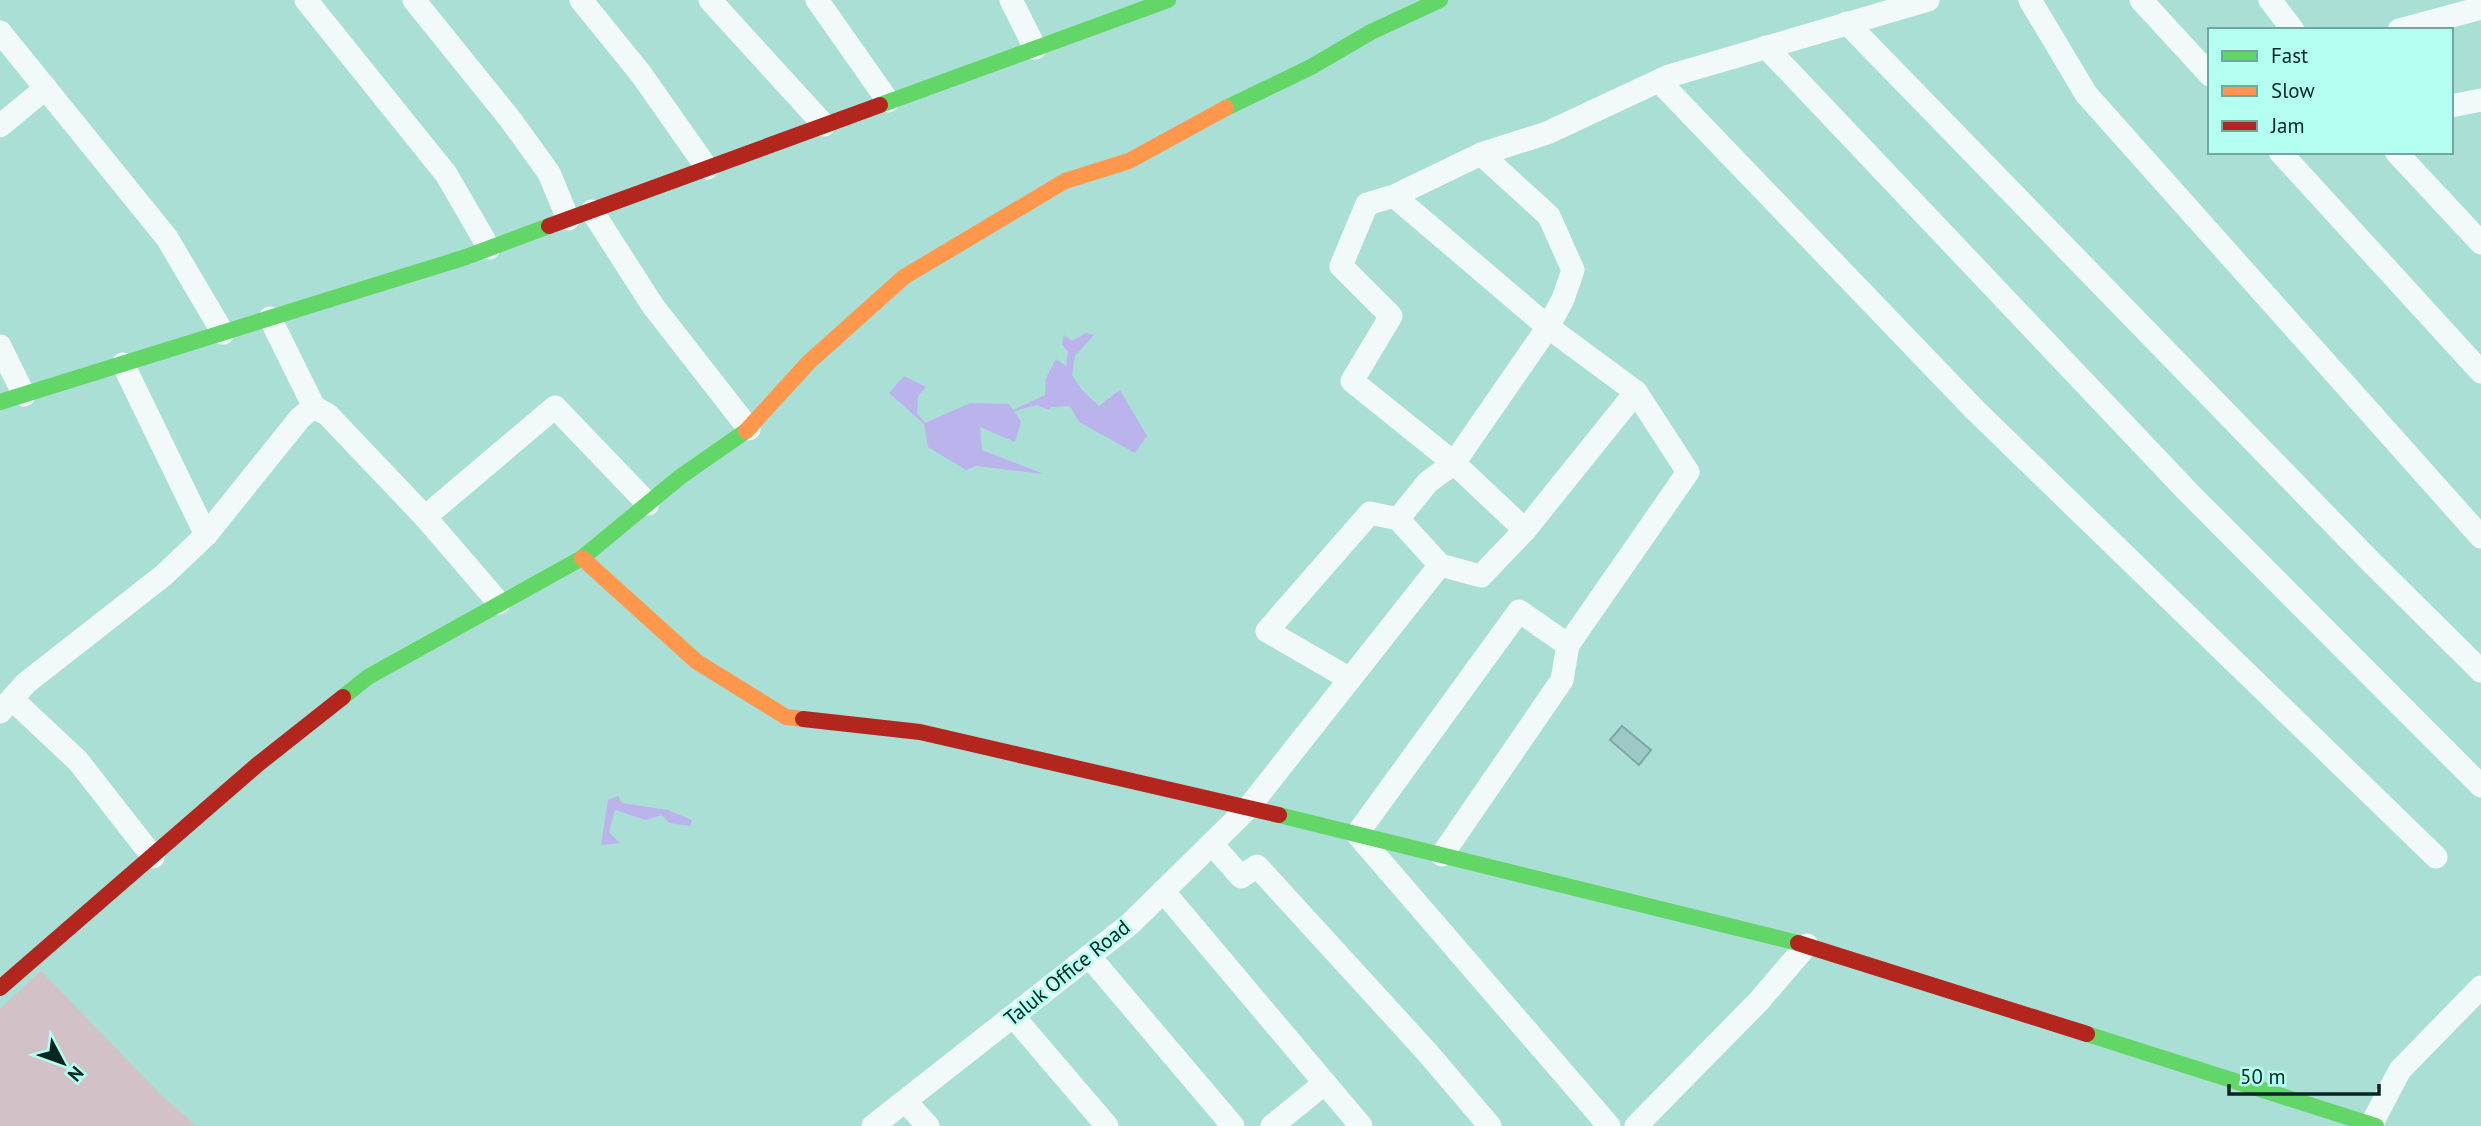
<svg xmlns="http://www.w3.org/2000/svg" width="2481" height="1126" font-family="'PT Sans',sans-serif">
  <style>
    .green { fill: #d3c1c8 }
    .water { fill: #bbb3ec }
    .building { fill: #9ec9c7; stroke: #7ca9a6; stroke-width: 2 }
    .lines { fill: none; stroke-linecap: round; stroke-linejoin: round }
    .street { stroke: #f2faf9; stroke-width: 23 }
    .fast { stroke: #63d668; stroke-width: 16 }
    .slow { stroke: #ff974d; stroke-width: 16 }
    .jam { stroke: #b3261e; stroke-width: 16 }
    .labels { text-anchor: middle; stroke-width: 5; stroke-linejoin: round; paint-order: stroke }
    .street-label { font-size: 21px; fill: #062622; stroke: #b3fef0 }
  </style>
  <rect width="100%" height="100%" fill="#aadfd6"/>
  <!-- green -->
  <polygon class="green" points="41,971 161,1095 196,1126 0,1126 0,1009"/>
  <!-- water -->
  <g class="water">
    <polygon points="1086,333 1094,335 1075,356 1072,375 1082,390 1099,406 1120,390 1147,436 1135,453 1079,422 1070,406 1051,407 1049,410 1037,405 1014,411 1021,422 1015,442 980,427 982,450 1044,474 976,466 966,470 928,447 924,424 889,393 904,376 926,387 918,396 917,413 925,423 970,403 1009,404 1013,410 1045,395 1046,378 1056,359 1066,366 1068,352 1062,344 1064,335 1072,341"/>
    <polygon points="618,796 622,803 668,810 692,820 690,826 669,823 662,815 646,820 615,810 609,832 620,843 601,845 608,800"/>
  </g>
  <!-- building -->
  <polygon class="building" points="1622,726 1651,750 1639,765 1610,740"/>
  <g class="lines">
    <!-- street -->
    <g class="street">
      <polyline points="306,0 446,174 489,248"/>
      <polyline points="414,0 510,119 549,173 568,219"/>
      <polyline points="581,0 641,74 707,168"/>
      <polyline points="710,0 824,125"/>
      <polyline points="817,0 888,101"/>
      <polyline points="1011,0 1035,48"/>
      <polyline points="2030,0 2086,94 2481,537"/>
      <polyline points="2141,0 2210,75"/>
      <polyline points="2270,0 2293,30"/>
      <polyline points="1847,23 2371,562 2481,671"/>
      <polyline points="2399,30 2481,8"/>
      <polyline points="0,32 167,238 223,333"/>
      <polyline points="1766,47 2188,492 2481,786"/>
      <polyline points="1659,81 1975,410 2436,857"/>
      <polyline points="2451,106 2481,100"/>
      <polyline points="0,126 46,88"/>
      <polyline points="2280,152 2481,372"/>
      <polyline points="2396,152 2481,243"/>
      <polyline points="1394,196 1548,327 1636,392 1525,530 1454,463 1352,381 1391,316 1341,266 1367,204 1394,196 1481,154 1547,133 1669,76 1928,0"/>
      <polyline points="592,211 653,306 749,429"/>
      <polyline points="270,318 314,407 328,415 425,517 499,603"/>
      <polyline points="0,346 24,395"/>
      <polyline points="123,364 206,535"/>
      <polyline points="425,517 555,407 648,504"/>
      <polyline points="1440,565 1481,576 1525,530"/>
      <polyline points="1350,679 1267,631 1370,513 1398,519"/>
      <polyline points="13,700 78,761 153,857"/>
      <polyline points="0,712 26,683 164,575 206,535 300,418 314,407"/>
      <polyline points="1212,844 1241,877 1257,866 1426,1051 1490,1126"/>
      <polyline points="1442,855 1562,680 1568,645"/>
      <polyline points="1163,891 1361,1126"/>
      <polyline points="1089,956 1233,1126"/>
      <polyline points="1013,1016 1107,1126"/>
      <polyline points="906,1102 928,1126"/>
      <polyline points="2371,1125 2400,1070 2481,987"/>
      <polyline points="873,1126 1130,924 1249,807 1440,565 1398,519 1428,482 1454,463 1548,327 1563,299 1573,270 1549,216 1481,154"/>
      <polyline points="1272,1126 1325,1083"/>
      <polyline points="1609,1126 1357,834 1519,611 1568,645 1688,472 1636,392"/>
      <polyline points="1636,1126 1758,1002 1807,945"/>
    </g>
    <!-- fast -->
    <g class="fast">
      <polyline points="880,105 1168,0"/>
      <polyline points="1226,108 1311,67 1371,32 1440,0"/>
      <polyline points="0,402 466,257 549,226"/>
      <polyline points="343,697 368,677 582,558 680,477 746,431"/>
      <polyline points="1279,815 1798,943"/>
      <polyline points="2087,1034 2376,1126"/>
    </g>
    <!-- slow -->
    <g class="slow">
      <polyline points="746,431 809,362 904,277 1065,181 1129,161 1226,108"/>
      <polyline points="582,558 697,662 786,717 803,719"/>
    </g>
    <!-- jam -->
    <g class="jam">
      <polyline points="549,226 880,105"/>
      <polyline points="803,719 920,732 1279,815"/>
      <polyline points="1798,943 2087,1034"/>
      <polyline points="0,988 257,765 343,697"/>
    </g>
  </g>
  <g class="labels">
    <!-- street labels -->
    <g class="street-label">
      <text transform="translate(1067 973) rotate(-39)" y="7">Taluk Office Road</text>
    </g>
  </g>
  <!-- legend -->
  <rect x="2208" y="28" width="245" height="126" fill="#b3fef0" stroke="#6ea89e" stroke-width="2"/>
  <rect x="2222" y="51" width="35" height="10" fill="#63d668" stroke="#6ea89e" stroke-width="2"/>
  <text x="2271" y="63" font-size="21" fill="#062622">Fast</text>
  <rect x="2222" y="86" width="35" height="10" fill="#ff974d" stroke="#6ea89e" stroke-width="2"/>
  <text x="2271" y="98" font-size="21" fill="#062622">Slow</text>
  <rect x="2222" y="121" width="35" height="10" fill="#b3261e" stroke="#6ea89e" stroke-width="2"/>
  <text x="2271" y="133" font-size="21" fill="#062622">Jam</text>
  <!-- north arrow -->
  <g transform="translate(63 1063) rotate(131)" stroke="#b3fef0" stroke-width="5" paint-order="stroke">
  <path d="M0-5L12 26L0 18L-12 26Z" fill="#062622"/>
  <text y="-10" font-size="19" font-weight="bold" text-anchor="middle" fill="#062622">N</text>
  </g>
  <!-- scale -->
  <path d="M2229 1084v10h150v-10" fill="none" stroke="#062622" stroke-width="3.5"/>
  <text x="2240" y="1084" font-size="21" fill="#062622" stroke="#b3fef0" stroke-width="5" paint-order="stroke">50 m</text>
</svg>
